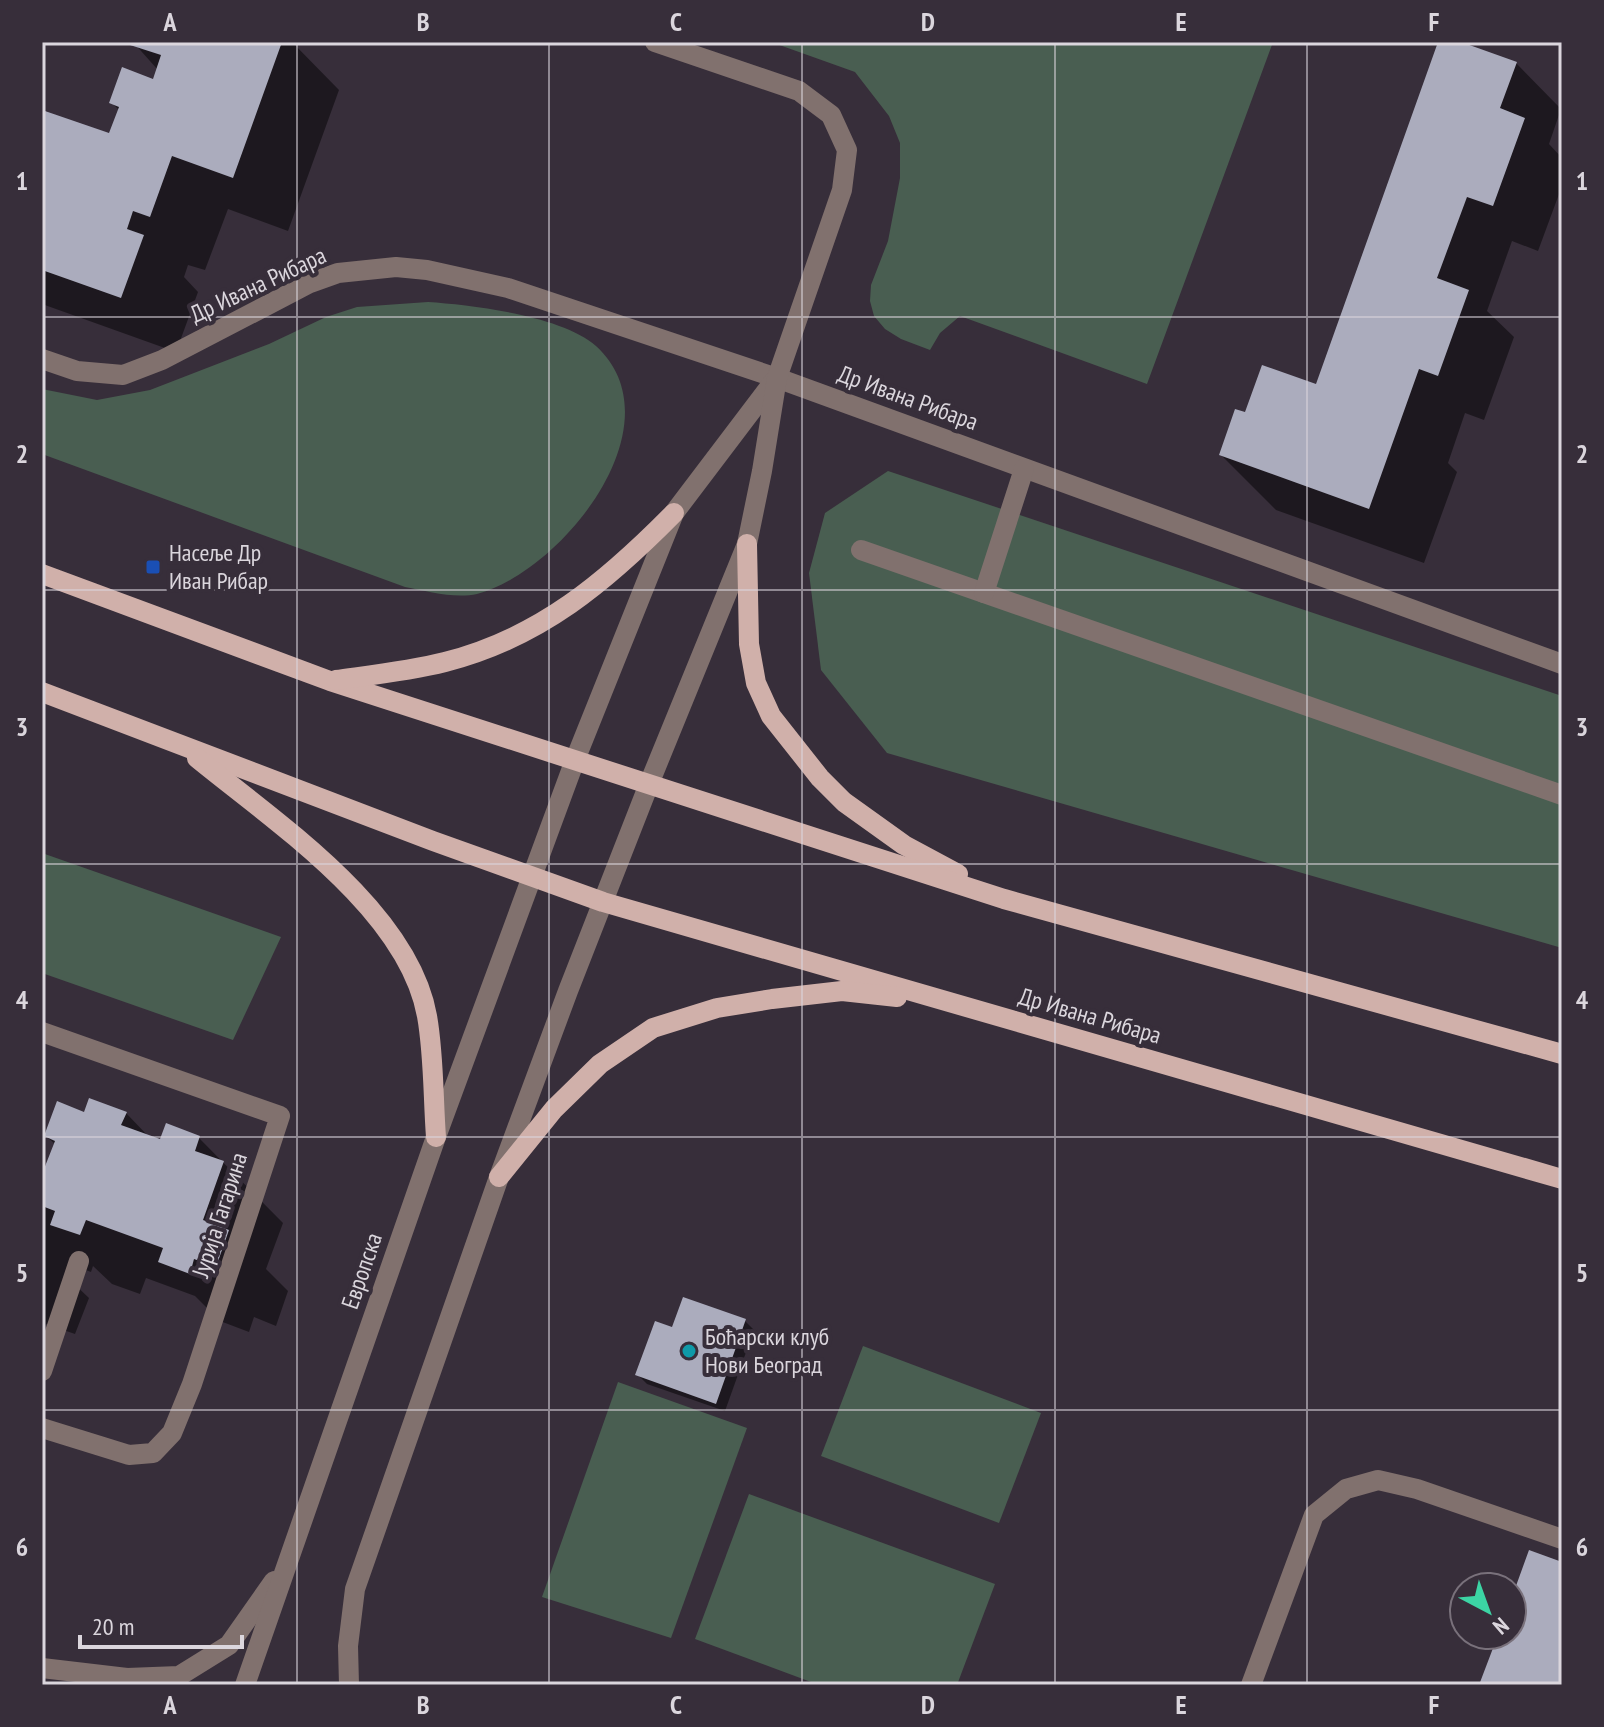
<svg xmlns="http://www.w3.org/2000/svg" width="1604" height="1727" font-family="'PT Sans Narrow',sans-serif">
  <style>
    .green { fill: #495e51 }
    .shadow { fill: #0007 }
    .building { fill: #abacbd }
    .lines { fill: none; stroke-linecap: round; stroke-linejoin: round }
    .minor { stroke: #81716e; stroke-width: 20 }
    .major { stroke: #d0b0aa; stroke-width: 20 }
    .grid { fill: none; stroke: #dbd6dd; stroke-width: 2; stroke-opacity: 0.55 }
    .transit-dot { fill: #1a4fb4; stroke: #372e3a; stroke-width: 3 }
    .culture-dot { fill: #0f9aa8; stroke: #372e3a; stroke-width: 3 }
    .labels { text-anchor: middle; stroke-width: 8; stroke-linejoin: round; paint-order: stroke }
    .street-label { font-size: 24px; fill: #dbd6dd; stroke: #372e3a }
    .poi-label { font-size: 24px; fill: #dbd6dd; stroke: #372e3a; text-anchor: start }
    .neatline { fill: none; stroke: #dbd6dd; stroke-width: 3 }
    .grid-label { font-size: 26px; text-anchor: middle; font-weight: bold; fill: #dbd6dd }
  </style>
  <rect width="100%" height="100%" fill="#372e3a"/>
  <!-- green -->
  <g class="green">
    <polygon points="771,42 1273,42 1147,384 960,316 940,333 930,350 901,339 885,329 874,316 870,301 871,285 888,241 900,178 900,143 889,116 855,72"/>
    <path d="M 428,302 C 473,305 563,316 596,346 C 680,423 563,571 477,594 C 454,599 427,591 405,587 L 42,454 L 42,389 L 97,400 L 150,390 L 269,344 L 326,317 L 357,307 Z"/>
    <polygon points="888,471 1562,696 1562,948 887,753 821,670 809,573 825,513"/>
    <polygon points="42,853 281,937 233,1040 42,973"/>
    <polygon points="863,1346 1041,1413 999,1523 821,1456"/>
    <polygon points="618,1382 747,1428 671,1638 542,1597"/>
    <polygon points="749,1494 995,1584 957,1685 819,1685 695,1639"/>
  </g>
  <!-- shadow -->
  <g class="shadow">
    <polygon points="133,42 292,42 339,90 288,231 228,209 205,270 188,265 184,277 198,292 176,352 42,304 42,112 110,136 120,111 112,103 154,81 158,70"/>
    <polygon points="1440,42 1455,42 1516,63 1561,109 1549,144 1562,158 1562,186 1538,251 1512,241 1487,311 1514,337 1484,420 1465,413 1448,463 1457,472 1424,563 1276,510 1221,455 1246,414 1324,389"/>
    <polygon points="126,1113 149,1137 161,1141 199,1138 283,1223 266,1269 288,1291 276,1326 254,1317 249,1332 220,1321 195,1296 146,1278 140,1294 112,1284 93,1266 91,1272 75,1266 70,1280 89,1298 75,1334 46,1324 42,1337 42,1172 45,1175 56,1145 46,1136 86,1114"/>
    <polygon points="745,1321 754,1330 725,1411 647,1384 638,1375 673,1330"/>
  </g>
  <!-- building -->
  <g class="building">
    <polygon points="131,42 282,42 233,178 172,156 150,217 133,211 127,229 144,235 121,298 42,270 42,110 109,133 119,107 109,103 122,67 153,79 161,55 130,45"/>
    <polygon points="1438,42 1461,42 1517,62 1500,108 1525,118 1493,206 1467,197 1437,278 1469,290 1438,376 1419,369 1369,509 1219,455 1235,409 1245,412 1262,365 1316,384"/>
    <polygon points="89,1098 127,1112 121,1125 160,1139 166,1123 200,1136 195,1151 224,1161 203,1220 229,1230 216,1267 194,1259 190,1274 158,1262 163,1248 86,1220 80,1235 50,1225 55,1211 42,1206 42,1174 55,1141 44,1136 57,1101 84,1112"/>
    <polygon points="683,1297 746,1319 716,1404 635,1375 655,1321 672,1327"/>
    <polygon points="1529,1550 1562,1562 1562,1685 1479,1685 1498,1635 1512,1635 1512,1597"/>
  </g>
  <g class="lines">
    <!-- minor -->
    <g class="minor">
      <polyline points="42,359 77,371 123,375 162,360 310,283 338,273 396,267 427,270 508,288 777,378 1562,664"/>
      <polyline points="861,550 1562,795"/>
      <polyline points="984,593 1024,469"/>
      <polyline points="42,1032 280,1116 192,1384 172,1433 153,1453 129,1455 42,1428"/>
      <polyline points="42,1371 79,1261"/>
      <polyline points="42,1668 127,1678 179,1676 229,1645 274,1581"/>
      <polyline points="245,1685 436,1137 575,760 674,513 774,381"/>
      <polyline points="349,1685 348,1646 355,1589 499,1177 568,991 649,784 747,544 762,471 777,378 842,190 847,150 831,115 799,91 655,42"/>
      <polyline points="1251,1685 1314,1515 1346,1489 1378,1480 1417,1489 1562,1539"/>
    </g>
    <!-- major -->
    <g class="major">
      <polyline points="747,544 749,644 756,683 771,716 820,778 844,802 904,845 958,874"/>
      <polyline points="42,574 330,681 1004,899 1562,1054"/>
      <path d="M 336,680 C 372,675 409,671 445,662 C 540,638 607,581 674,513"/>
      <polyline points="42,692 433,841 603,902 1562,1179"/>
      <path d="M 197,758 C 275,822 408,910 427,1016 C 434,1055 433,1097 436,1137"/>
      <polyline points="499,1177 554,1109 600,1064 653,1028 717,1008 772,999 842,991 897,997"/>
    </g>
  </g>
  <!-- grid -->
  <path class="grid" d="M 297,42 L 297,1685M 549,42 L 549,1685M 802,42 L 802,1685M 1055,42 L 1055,1685M 1307,42 L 1307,1685M 42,317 L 1562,317M 42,590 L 1562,590M 42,864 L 1562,864M 42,1137 L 1562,1137M 42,1410 L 1562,1410"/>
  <!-- markers -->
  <rect class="transit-dot" x="145" y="559" width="16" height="16" rx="4"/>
  <circle class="culture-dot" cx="689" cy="1351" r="8"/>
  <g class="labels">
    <!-- street labels -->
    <g class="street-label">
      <text transform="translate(258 285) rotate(-25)" y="8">Др Ивана Рибара</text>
      <text transform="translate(908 398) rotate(20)" y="8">Др Ивана Рибара</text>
      <text transform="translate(1090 1016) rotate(16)" y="8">Др Ивана Рибара</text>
      <text transform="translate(220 1215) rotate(-72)" y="8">Јурија Гагарина</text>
      <text transform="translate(362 1271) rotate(-71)" y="8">Европска</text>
    </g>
    <!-- poi labels -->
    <g class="poi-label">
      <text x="169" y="561">Насеље Др<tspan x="169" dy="28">Иван Рибар</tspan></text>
      <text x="705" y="1345">Боћарски клуб<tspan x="705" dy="28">Нови Београд</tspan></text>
    </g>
  </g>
  <!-- border -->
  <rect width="1604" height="1727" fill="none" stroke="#372e3a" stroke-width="88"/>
  <!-- north arrow -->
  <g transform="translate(1488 1611) rotate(139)"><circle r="38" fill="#372e3a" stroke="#79717b" stroke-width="2"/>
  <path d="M0-6L14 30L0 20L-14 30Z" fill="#3cd4a4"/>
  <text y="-12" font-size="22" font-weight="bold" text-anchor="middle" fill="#dbd6dd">N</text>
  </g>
  <!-- scale -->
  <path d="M80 1635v12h162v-12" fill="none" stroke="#dbd6dd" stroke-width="4"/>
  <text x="92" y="1635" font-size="24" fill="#dbd6dd" stroke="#372e3a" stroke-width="6" paint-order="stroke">20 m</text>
  <rect x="44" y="44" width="1516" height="1639" class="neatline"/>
  <g class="grid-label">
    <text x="170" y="31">A</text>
    <text x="423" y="31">B</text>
    <text x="676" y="31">C</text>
    <text x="928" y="31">D</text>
    <text x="1181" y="31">E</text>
    <text x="1434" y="31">F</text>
    <text x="22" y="190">1</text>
    <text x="1582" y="190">1</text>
    <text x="22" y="463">2</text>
    <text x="1582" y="463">2</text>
    <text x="22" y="736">3</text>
    <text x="1582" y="736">3</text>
    <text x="22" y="1009">4</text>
    <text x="1582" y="1009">4</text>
    <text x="22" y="1282">5</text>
    <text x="1582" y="1282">5</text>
    <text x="22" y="1556">6</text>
    <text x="1582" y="1556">6</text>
    <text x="170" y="1714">A</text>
    <text x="423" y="1714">B</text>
    <text x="676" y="1714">C</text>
    <text x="928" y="1714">D</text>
    <text x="1181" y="1714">E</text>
    <text x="1434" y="1714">F</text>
  </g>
</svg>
